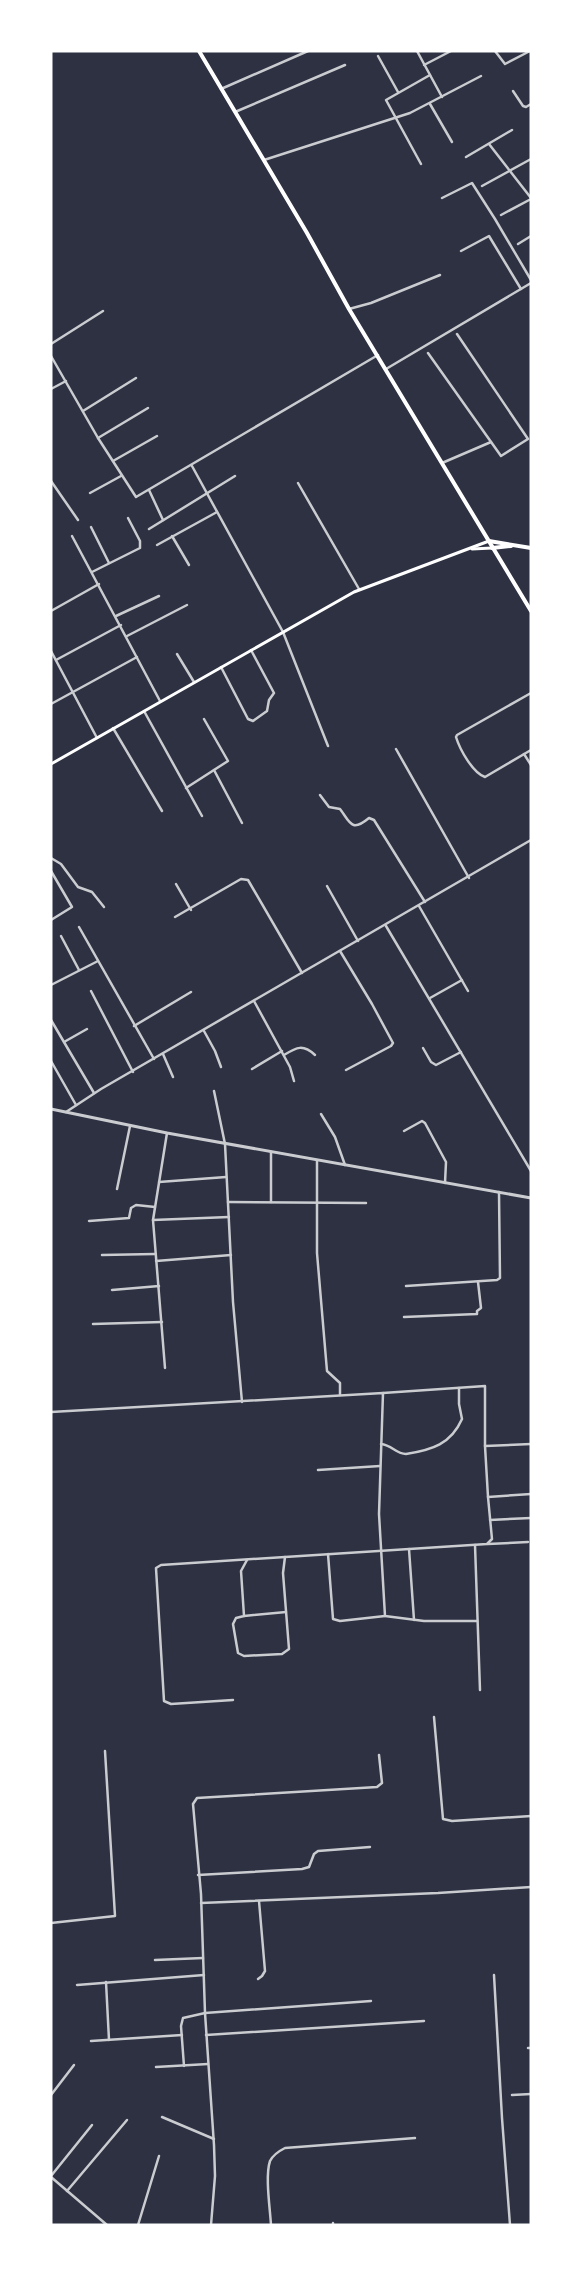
<svg xmlns="http://www.w3.org/2000/svg" width="582" height="2276" font-family="Manrope,sans-serif">
  <style>
    .lines { fill: none; stroke-linecap: round; stroke-linejoin: round }
    .minor { stroke: #caccd0; stroke-width: 2.5 }
    .tertiary { stroke: #caccd0; stroke-width: 3 }
    .secondary { stroke: #fff; stroke-width: 3 }
    .primary { stroke: #fff; stroke-width: 4 }
  </style>
  <rect width="100%" height="100%" fill="#2d3142"/>
  <g class="lines">
    <!-- minor -->
    <g class="minor">
      <polyline points="417,51 442,97"/>
      <polyline points="495,51 505,64 530,51"/>
      <polyline points="378,56 398,92"/>
      <polyline points="424,65 451,51"/>
      <polyline points="221,89 308,51"/>
      <polyline points="513,91 523,106 526,107 531,104"/>
      <polyline points="430,104 452,142"/>
      <polyline points="235,112 345,65"/>
      <polyline points="489,144 531,198"/>
      <polyline points="466,157 512,130"/>
      <polyline points="264,160 410,113 481,76"/>
      <polyline points="421,164 386,100 430,75"/>
      <polyline points="482,186 531,159"/>
      <polyline points="442,198 472,183 495,219 531,280"/>
      <polyline points="501,215 531,199"/>
      <polyline points="518,244 531,236"/>
      <polyline points="461,251 489,236 521,289"/>
      <polyline points="349,309 371,303 440,275"/>
      <polyline points="51,344 103,311"/>
      <polyline points="428,353 501,456 528,439 457,334"/>
      <polyline points="51,356 98,438 136,497 378,355"/>
      <polyline points="386,369 531,283"/>
      <polyline points="51,389 66,381"/>
      <polyline points="83,411 136,378"/>
      <polyline points="98,438 148,408"/>
      <polyline points="113,461 157,436"/>
      <polyline points="442,463 491,442"/>
      <polyline points="192,466 283,632 328,746"/>
      <polyline points="51,481 78,520"/>
      <polyline points="298,483 359,589"/>
      <polyline points="149,490 163,520"/>
      <polyline points="90,493 121,476"/>
      <polyline points="91,527 109,563"/>
      <polyline points="149,529 235,476"/>
      <polyline points="72,536 160,701"/>
      <polyline points="172,536 189,565"/>
      <polyline points="157,545 217,512"/>
      <polyline points="92,572 140,548 140,541 128,518"/>
      <polyline points="51,611 99,584"/>
      <polyline points="116,616 159,596"/>
      <polyline points="127,636 187,605"/>
      <polyline points="51,651 97,738"/>
      <polyline points="177,654 194,682"/>
      <polyline points="56,660 121,625"/>
      <polyline points="221,667 248,719 253,721 267,711 269,700 274,693 251,650"/>
      <path d="M 531,693 L 457,735 L 456,737 C 460,750 473,773 485,777 L 531,750"/>
      <polyline points="51,704 137,657"/>
      <polyline points="144,711 202,816"/>
      <polyline points="113,728 162,811"/>
      <polyline points="396,749 469,878"/>
      <polyline points="524,754 531,765"/>
      <polyline points="214,770 242,823"/>
      <polyline points="186,788 228,761 204,719"/>
      <path d="M 320,795 L 329,807 L 340,809 C 350,822 351,833 369,818 L 374,820 L 425,902"/>
      <polyline points="51,858 61,864 78,887 92,892 104,907"/>
      <polyline points="51,871 72,907 51,920"/>
      <polyline points="176,884 191,910"/>
      <polyline points="327,886 358,941"/>
      <polyline points="419,906 468,991"/>
      <polyline points="175,917 241,879 248,880 302,973"/>
      <polyline points="386,926 531,1171"/>
      <polyline points="79,927 154,1059"/>
      <polyline points="61,936 79,970"/>
      <polyline points="340,951 372,1004 393,1043 391,1046 346,1070"/>
      <polyline points="51,985 98,961"/>
      <polyline points="91,991 133,1072"/>
      <polyline points="430,998 462,980"/>
      <polyline points="254,1001 290,1067 294,1081"/>
      <polyline points="51,1020 94,1093"/>
      <polyline points="134,1026 191,992"/>
      <polyline points="204,1031 215,1051 221,1067"/>
      <polyline points="64,1042 87,1029"/>
      <polyline points="423,1048 431,1062 436,1065 461,1052"/>
      <polyline points="163,1054 173,1077"/>
      <path d="M 284,1055 C 297,1047 303,1044 315,1055"/>
      <polyline points="51,1061 76,1105"/>
      <polyline points="252,1069 282,1051"/>
      <polyline points="214,1091 225,1144 233,1302 242,1402"/>
      <polyline points="66,1112 101,1089 531,840"/>
      <polyline points="321,1114 335,1137 345,1165"/>
      <polyline points="404,1131 422,1121 425,1123 446,1162 445,1183"/>
      <polyline points="317,1161 317,1253 327,1371 340,1383 340,1395"/>
      <polyline points="159,1182 226,1177"/>
      <polyline points="117,1189 130,1126"/>
      <polyline points="228,1202 366,1203"/>
      <polyline points="271,1202 271,1152"/>
      <polyline points="153,1220 229,1217"/>
      <polyline points="89,1221 129,1218 131,1208 136,1205 155,1207"/>
      <polyline points="102,1255 155,1254"/>
      <polyline points="156,1261 231,1255"/>
      <polyline points="406,1286 497,1280 500,1278 499,1192"/>
      <polyline points="112,1290 159,1286"/>
      <polyline points="404,1317 477,1314 477,1311 481,1308 478,1282"/>
      <polyline points="93,1324 162,1322"/>
      <polyline points="165,1368 153,1220 167,1133"/>
      <polyline points="383,1393 485,1386 485,1446"/>
      <polyline points="51,1412 383,1393 379,1514 385,1616 424,1621 477,1621"/>
      <path d="M 381,1444 C 392,1445 396,1454 406,1454 C 432,1450 451,1444 462,1419 L 459,1404 L 459,1388"/>
      <polyline points="318,1470 380,1466"/>
      <polyline points="488,1497 485,1446 531,1444"/>
      <polyline points="490,1520 531,1518"/>
      <polyline points="488,1544 528,1542"/>
      <polyline points="475,1545 480,1690"/>
      <polyline points="409,1549 414,1620"/>
      <polyline points="328,1554 333,1619 340,1621 385,1616"/>
      <polyline points="247,1560 241,1571 244,1616 236,1618 233,1624 238,1653 244,1656 282,1654 289,1649 283,1573 285,1557 487,1544 492,1539 488,1497 531,1494"/>
      <polyline points="244,1616 286,1612"/>
      <polyline points="233,1700 171,1704 164,1701 156,1568 161,1565 285,1557"/>
      <polyline points="434,1717 443,1819 452,1821 531,1816"/>
      <polyline points="198,1875 302,1869 309,1867 314,1854 318,1851 370,1847"/>
      <polyline points="201,1903 438,1893 531,1887"/>
      <polyline points="51,1923 115,1916 105,1751"/>
      <polyline points="155,1960 203,1958"/>
      <polyline points="494,1975 502,2118 510,2225"/>
      <polyline points="258,1979 262,1976 265,1971 259,1901"/>
      <polyline points="106,1982 109,2040"/>
      <polyline points="77,1985 204,1975"/>
      <polyline points="206,2035 424,2021"/>
      <polyline points="91,2041 182,2035"/>
      <polyline points="528,2048 531,2048"/>
      <polyline points="184,2066 181,2026 183,2018 205,2013 371,2001"/>
      <polyline points="156,2067 208,2064"/>
      <polyline points="51,2095 74,2065"/>
      <polyline points="512,2095 531,2094"/>
      <polyline points="162,2117 214,2139"/>
      <polyline points="51,2176 92,2125"/>
      <polyline points="51,2177 107,2225"/>
      <polyline points="67,2191 127,2120"/>
      <polyline points="333,2223 333,2225"/>
      <polyline points="138,2225 159,2156"/>
      <polyline points="211,2225 215,2176 214,2145 205,2013 201,1894 193,1804 197,1798 377,1787 382,1783 379,1755"/>
      <path d="M 271,2225 C 270,2208 265,2176 270,2161 C 273,2155 279,2151 285,2148 L 415,2138"/>
    </g>
    <!-- tertiary -->
    <polyline class="tertiary" points="51,1109 167,1133 531,1198"/>
    <!-- secondary -->
    <g class="secondary">
      <polyline points="472,549 492,548"/>
      <polyline points="51,764 354,592 489,541"/>
    </g>
    <!-- primary -->
    <g class="primary">
      <polyline points="199,51 307,233 349,309 531,611"/>
      <polyline points="489,541 531,548"/>
      <polyline points="492,548 511,546"/>
    </g>
  </g>
  <!-- border -->
  <rect width="582" height="2276" fill="none" stroke="#ffffff" stroke-width="105"/>
</svg>
